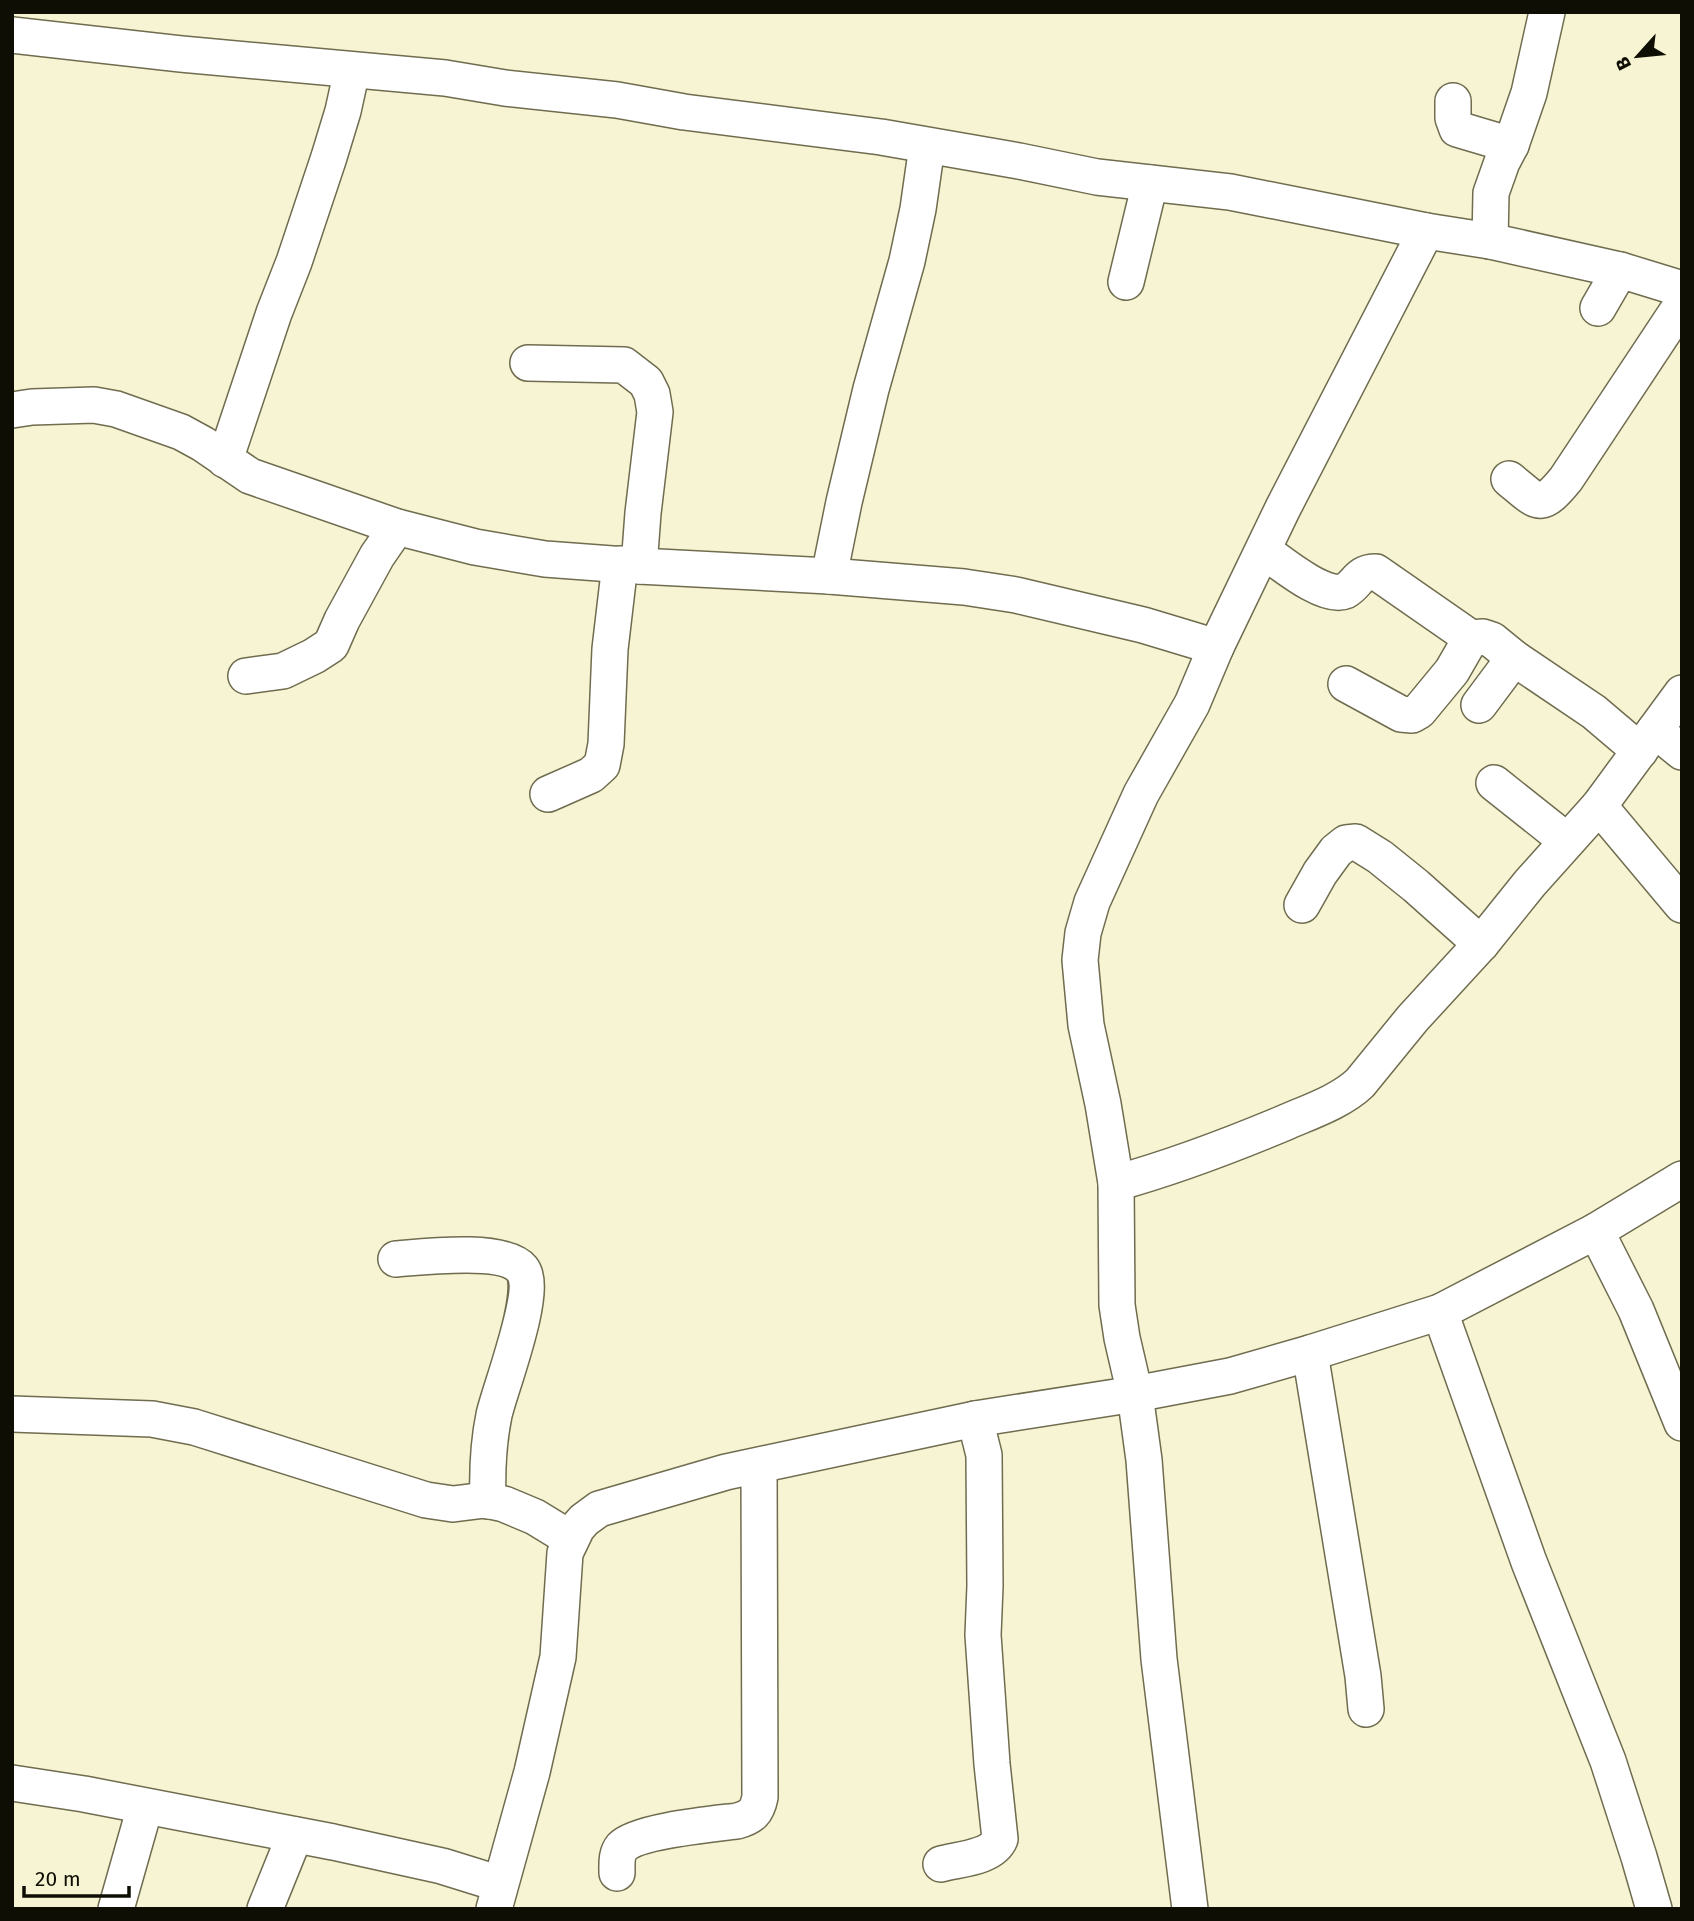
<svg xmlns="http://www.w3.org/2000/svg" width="1694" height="1921" font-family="'Fira Sans',sans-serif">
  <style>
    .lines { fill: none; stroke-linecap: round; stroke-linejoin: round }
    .minor-casing { stroke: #6f6c4f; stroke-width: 38 }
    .minor { stroke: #fff; stroke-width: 35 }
  </style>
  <rect width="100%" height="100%" fill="#f7f4d3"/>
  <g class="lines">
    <!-- minor casing -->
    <g class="minor-casing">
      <g id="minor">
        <polyline points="12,35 181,54 445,78 505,88 617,100 684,112 881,137 1019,161 1097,177 1230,192 1426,231 1490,241 1620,270 1682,289"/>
        <polyline points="1453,101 1453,118 1457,129 1511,145"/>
        <polyline points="1490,241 1491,193 1502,162 1511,145 1529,93 1547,12"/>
        <polyline points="1126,282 1150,183"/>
        <polyline points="1598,308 1620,270"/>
        <polyline points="528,363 624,365 646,382 652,394 655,412 643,513 639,566"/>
        <polyline points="12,410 32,407 94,405 116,409 181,432 203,444 250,476 397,527 475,547 545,559 639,566 829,576 964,587 1016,595 1143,625 1216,647"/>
        <polyline points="225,460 274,313 294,262 329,157 343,111 352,70"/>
        <path d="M 1509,479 C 1538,502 1539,512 1566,479 L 1682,304"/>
        <path d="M 1264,551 C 1280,562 1325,600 1345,591 C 1358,584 1357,572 1376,572 L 1471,638 L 1483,637 L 1492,640 L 1514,658 L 1594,712 L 1640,751"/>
        <polyline points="829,576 844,502 871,389 907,261 918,209 927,146"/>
        <polyline points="246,676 283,671 314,656 331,645 342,620 377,556 397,527"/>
        <polyline points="1346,684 1401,714 1412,715 1419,711 1452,671 1471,638"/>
        <polyline points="1479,705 1514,658"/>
        <polyline points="1655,730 1682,752"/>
        <polyline points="1494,783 1567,841"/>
        <polyline points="548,794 591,775 602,765 606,744 610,649 620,564"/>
        <polyline points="1599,806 1682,905"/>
        <polyline points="1302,905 1320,873 1336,851 1346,843 1356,842 1380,857 1416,886 1481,944"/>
        <path d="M 1116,1183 C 1174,1167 1229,1146 1284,1123 C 1309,1112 1340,1102 1360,1083 L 1413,1018 L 1481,944 L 1530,883 L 1599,806 L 1682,693"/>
        <polyline points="1596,1231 1636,1310 1682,1423"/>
        <path d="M 396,1259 C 422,1257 504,1247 522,1269 C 539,1290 500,1388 494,1415 C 488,1444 487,1472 488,1501"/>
        <polyline points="1440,1312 1529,1562 1608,1761 1639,1857 1654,1909"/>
        <polyline points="1310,1353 1363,1676 1366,1709"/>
        <polyline points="12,1414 152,1419 194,1427 426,1500 453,1504 485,1500 504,1504 535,1517 571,1539"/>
        <polyline points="12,1783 84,1794 333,1842 442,1866 500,1884"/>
        <path d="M 941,1864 C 959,1859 992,1858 1000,1839 L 992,1764 L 983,1635 L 985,1586 L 984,1455 L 975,1419"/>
        <path d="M 617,1873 C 617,1864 616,1854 622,1847 C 637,1831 713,1824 737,1821 C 752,1817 757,1812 760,1797 L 759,1466"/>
        <polyline points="116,1909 145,1807"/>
        <polyline points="265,1909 295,1835"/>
        <polyline points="494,1909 532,1772 558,1657 565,1553 577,1528 584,1520 599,1509 726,1472 975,1419 1135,1394 1122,1338 1117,1305 1116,1183 1103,1104 1086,1025 1080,960 1083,933 1092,902 1141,794 1192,704 1216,647 1283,508 1426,231"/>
        <polyline points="1190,1909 1159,1659 1144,1460 1135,1394 1230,1376 1310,1353 1440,1312 1596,1231 1682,1179"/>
      </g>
    </g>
    <!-- minor -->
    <use href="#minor" class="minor"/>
  </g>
  <!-- border -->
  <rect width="1694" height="1921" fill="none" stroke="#0f0e04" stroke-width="28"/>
  <!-- north arrow -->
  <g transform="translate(1638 56) rotate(243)" stroke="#f7f4d3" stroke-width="5" paint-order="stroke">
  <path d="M0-5L12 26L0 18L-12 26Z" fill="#0f0e04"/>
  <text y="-10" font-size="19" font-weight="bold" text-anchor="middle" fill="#0f0e04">B</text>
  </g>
  <!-- scale -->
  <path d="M24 1886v10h105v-10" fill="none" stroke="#0f0e04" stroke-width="3.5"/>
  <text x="35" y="1886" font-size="21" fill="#0f0e04" stroke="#f7f4d3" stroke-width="5" paint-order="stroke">20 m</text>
</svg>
